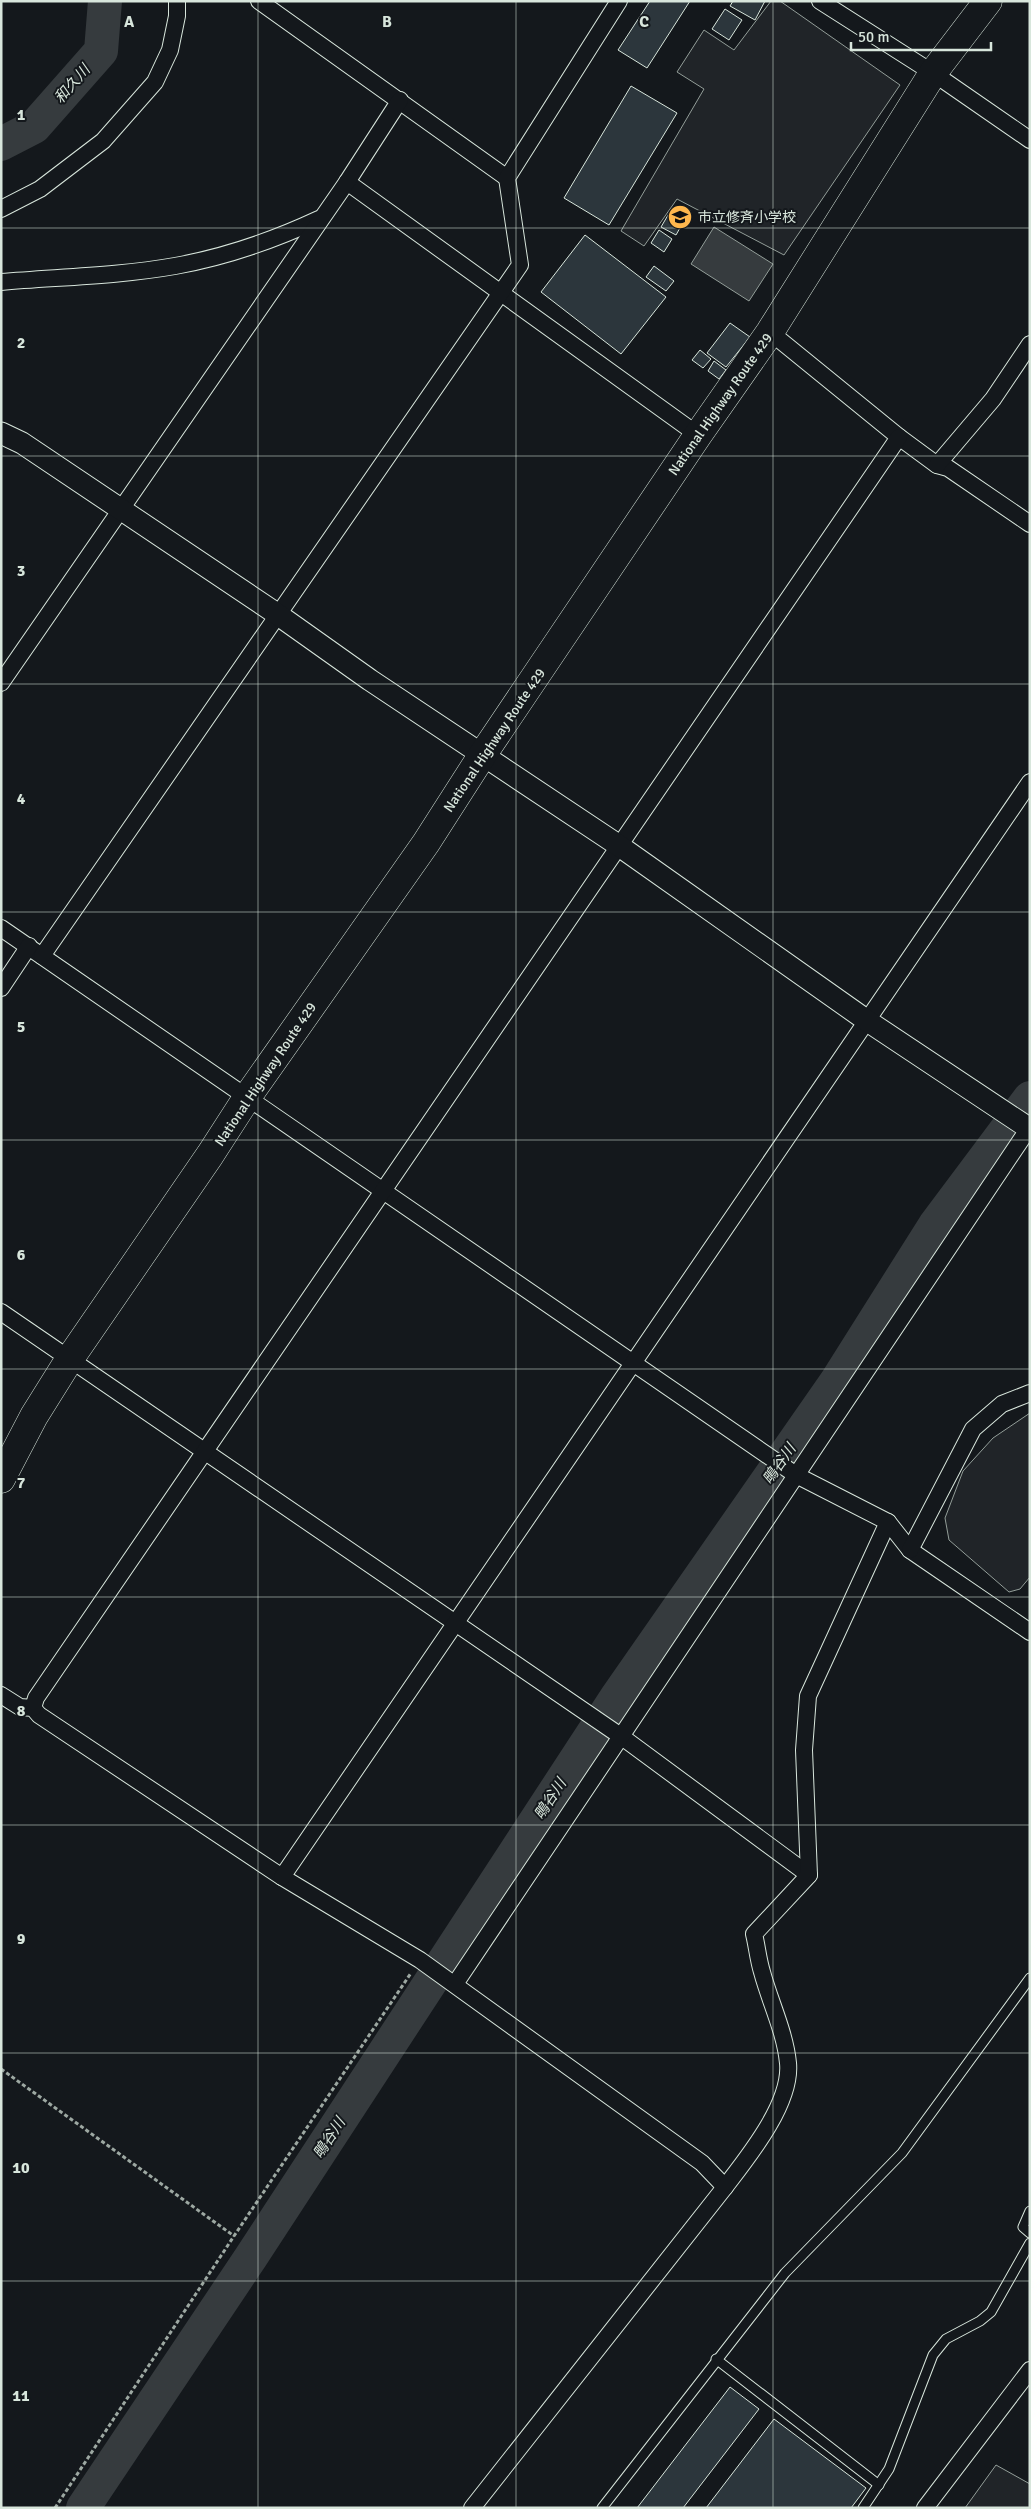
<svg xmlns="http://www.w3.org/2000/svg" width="1031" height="2509" font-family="Signika,'Noto Sans JP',sans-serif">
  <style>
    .green { fill: #202428; stroke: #939e99 }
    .water { fill: #363b3e; stroke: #939e99 }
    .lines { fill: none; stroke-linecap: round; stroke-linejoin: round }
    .river { stroke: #363b3e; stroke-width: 34 }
    .building { fill: #2c363c; stroke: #d8e6dc }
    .service-casing { stroke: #d8e6dc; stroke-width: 11 }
    .minor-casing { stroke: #d8e6dc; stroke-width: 18 }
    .tertiary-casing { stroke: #d8e6dc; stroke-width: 23 }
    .trunk-casing { stroke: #d8e6dc; stroke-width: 29 }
    .path { stroke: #9da8a2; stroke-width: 3; stroke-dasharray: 4 2.5; stroke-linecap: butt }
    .service { stroke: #14181c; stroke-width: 9 }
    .minor { stroke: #14181c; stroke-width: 16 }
    .tertiary { stroke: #14181c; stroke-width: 21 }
    .trunk { stroke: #14181c; stroke-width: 28 }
    .grid { fill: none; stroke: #d8e6dc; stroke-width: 1; stroke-opacity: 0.55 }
    .labels { text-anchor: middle; stroke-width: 4; stroke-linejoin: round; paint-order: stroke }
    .poi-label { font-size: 14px; fill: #d8e6dc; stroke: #14181c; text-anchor: start }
    .street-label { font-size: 14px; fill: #d8e6dc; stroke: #14181c }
    .water-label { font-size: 15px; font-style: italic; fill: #d8e6dc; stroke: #14181c }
    .grid-label { font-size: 16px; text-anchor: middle; font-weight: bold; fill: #d8e6dc; stroke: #14181c; stroke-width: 4; stroke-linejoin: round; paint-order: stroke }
  </style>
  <rect width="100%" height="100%" fill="#14181c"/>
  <!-- green -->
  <g class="green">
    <polygon points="771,1 780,1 900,85 784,255 677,199 644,246 621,231 704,89 677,72 704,30 734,50"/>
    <polygon points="1030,1413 1030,1577 1020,1589 1009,1592 949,1540 945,1518 963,1471 993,1438"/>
    <polygon points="996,2465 1030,2484 1030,2508 965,2508"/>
  </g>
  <!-- water -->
  <polygon class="water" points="714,227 773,264 749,301 691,264"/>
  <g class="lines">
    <!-- river -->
    <g class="river">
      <polyline points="1,144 34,127 101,51 105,1"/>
      <polyline points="83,2508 251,2257 616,1698 836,1382 935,1225 1030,1098"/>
    </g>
  </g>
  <!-- building -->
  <g class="building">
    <polygon points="650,1 690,1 647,68 618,50"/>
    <polygon points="733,1 765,1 755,20 730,6"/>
    <polygon points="725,9 742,20 729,40 712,29"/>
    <polygon points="631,86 677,113 609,225 564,198"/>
    <polygon points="671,210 685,219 676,235 661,227"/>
    <polygon points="659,230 672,239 664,252 651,243"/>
    <polygon points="585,235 666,297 621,354 541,292"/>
    <polygon points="654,266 674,281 666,291 646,277"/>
    <polygon points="730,323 750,337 726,367 707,353"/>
    <polygon points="700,350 711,359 703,368 692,360"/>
    <polygon points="714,361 726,370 719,379 708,371"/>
    <polygon points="730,2387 759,2409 683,2508 637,2508"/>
    <polygon points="774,2419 866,2488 851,2508 706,2508"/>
  </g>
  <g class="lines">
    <!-- service casing -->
    <g class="service-casing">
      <g id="service">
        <polyline points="1030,2211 1023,2227 1030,2233"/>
        <polyline points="716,2359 879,2485"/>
        <polyline points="602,2508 785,2273 902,2153 1030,1978"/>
        <polyline points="863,2508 889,2469 933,2355 946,2339 980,2321 991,2312 1030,2243"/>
      </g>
    </g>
    <!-- minor casing -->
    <g class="minor-casing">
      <g id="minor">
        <polyline points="259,1 507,178"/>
        <polyline points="820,1 933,73 1030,140"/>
        <polyline points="347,182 698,435"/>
        <polyline points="1,209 40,189 103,141 155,82 170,50 177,16 177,1"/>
        <path d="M 1,282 C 59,277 118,276 175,266 C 225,257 274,240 319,219"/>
        <polyline points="770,332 899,437 937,465 948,468 1030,524"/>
        <polyline points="937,465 993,399 1030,344"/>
        <polyline points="1,683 347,182 400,100"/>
        <polyline points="1,928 796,1475 888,1522 910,1550 1030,1632"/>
        <polyline points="42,956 520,265 507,178 619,1"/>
        <polyline points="1,988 29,946"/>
        <polyline points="1,1312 622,1737 809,1875"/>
        <polyline points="910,1550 973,1429 1002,1404 1030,1393"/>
        <polyline points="1,1695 20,1707 33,1708 39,1715 282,1877 420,1960 702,2163 725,2187"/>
        <polyline points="33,1708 36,1698 899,437"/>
        <polyline points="282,1877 1030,782"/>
        <polyline points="455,1984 1029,1128"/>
        <path d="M 472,2508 L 725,2187 C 748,2157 792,2103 788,2063 C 785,2032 770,2002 762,1972 C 758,1959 757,1946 754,1934 L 809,1875 L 804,1750 L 808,1696 L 888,1522"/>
        <polyline points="925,2508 1030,2370"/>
      </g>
    </g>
    <!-- tertiary casing -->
    <g class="tertiary-casing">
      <polyline id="tertiary" points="1,433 22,443 277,614 370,680 618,845 866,1020 1030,1129"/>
    </g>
    <!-- trunk casing -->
    <g class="trunk-casing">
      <polyline id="trunk" points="1,1479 34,1416 69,1360 210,1155 248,1096 426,843 483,754 698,435 770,332 933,73 988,1"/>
    </g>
    <!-- path -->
    <g class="path">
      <polyline points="1,2069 234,2236"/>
      <polyline points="55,2508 234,2236 411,1973"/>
    </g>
    <!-- service -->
    <use href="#service" class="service"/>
    <!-- minor -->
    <use href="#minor" class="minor"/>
    <!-- tertiary -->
    <use href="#tertiary" class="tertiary"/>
    <!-- trunk -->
    <use href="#trunk" class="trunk"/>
  </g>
  <!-- grid -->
  <path class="grid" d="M 258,1 L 258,2508M 516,1 L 516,2508M 773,1 L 773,2508M 1,228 L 1030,228M 1,456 L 1030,456M 1,684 L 1030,684M 1,912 L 1030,912M 1,1140 L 1030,1140M 1,1369 L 1030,1369M 1,1597 L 1030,1597M 1,1825 L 1030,1825M 1,2053 L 1030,2053M 1,2281 L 1030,2281"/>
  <!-- icons -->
  <defs>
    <g id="school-disc" transform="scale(1.25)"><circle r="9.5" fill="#ffb74d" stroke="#14181c"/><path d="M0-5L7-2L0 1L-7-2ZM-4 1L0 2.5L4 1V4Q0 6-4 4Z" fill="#111"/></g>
  </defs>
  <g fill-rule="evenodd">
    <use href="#school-disc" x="680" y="217"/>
  </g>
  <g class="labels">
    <!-- poi labels -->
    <g class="poi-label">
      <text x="698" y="222">市立修斉小学校</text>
    </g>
    <!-- street labels -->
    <g class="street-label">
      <text transform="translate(720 404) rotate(-55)" y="5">National Highway Route 429</text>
      <text transform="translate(494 740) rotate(-56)" y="5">National Highway Route 429</text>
      <text transform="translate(265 1074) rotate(-56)" y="5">National Highway Route 429</text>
    </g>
    <!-- water labels -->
    <g class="water-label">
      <text transform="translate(72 84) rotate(-49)" y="5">和久川</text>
      <text transform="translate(779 1464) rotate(-55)" y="5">鴫谷川</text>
      <text transform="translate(550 1799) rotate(-57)" y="5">鴫谷川</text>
      <text transform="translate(329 2138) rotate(-57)" y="5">鴫谷川</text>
    </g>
  </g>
  <g class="grid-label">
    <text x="129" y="27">A</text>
    <text x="387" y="27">B</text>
    <text x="644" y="27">C</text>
    <text x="21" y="120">1</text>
    <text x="21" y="348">2</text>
    <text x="21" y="576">3</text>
    <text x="21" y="804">4</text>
    <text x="21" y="1032">5</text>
    <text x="21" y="1260">6</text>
    <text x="21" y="1488">7</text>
    <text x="21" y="1716">8</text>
    <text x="21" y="1944">9</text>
    <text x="21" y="2173">10</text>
    <text x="21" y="2401">11</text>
  </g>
  <!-- border -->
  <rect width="1031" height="2509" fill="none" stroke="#d8e6dc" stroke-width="5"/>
  <!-- scale -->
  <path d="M851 42v8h140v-8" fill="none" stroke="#d8e6dc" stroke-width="2.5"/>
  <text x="858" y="42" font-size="15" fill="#d8e6dc" stroke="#14181c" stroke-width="4" paint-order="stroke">50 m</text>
</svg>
